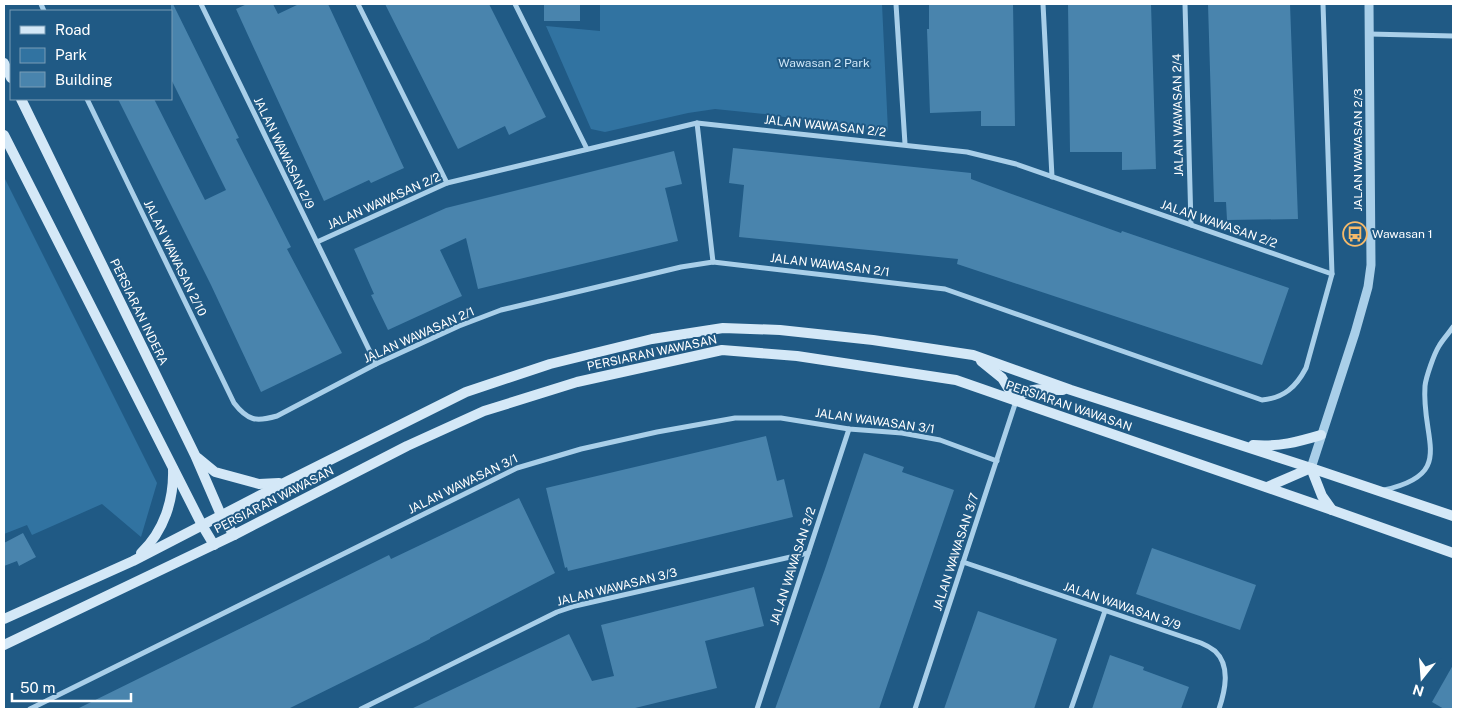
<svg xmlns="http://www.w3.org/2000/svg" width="1457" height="713" font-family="'Public Sans',sans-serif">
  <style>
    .green { fill: #3173a1 }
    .building { fill: #4984ad }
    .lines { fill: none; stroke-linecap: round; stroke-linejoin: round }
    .minor { stroke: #a9cfe9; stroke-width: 5 }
    .tertiary { stroke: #a9cfe9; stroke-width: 9 }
    .secondary { stroke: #d4e8f7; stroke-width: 10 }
    .labels { text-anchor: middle; stroke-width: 4; stroke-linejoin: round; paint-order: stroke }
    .park-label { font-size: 12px; fill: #cee6f7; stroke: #205a85 }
    .street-label { font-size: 12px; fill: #fff; stroke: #205a85 }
    .poi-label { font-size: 12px; fill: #fff; stroke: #205a85; text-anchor: start }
  </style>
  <rect width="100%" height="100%" fill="#205a85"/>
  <!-- green -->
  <g class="green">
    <polygon points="600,4 882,4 888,131 861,129 765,114 715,109 688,113 605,132 591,129 546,26 600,31"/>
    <polygon points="4,177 157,483 141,537 102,504 32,535 27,525 4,534"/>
  </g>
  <!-- building -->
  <g class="building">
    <polygon points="171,4 173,4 239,138 236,139 291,247 287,249 342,353 261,392 211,285 118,99 154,99 205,200 226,190 171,79"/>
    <polygon points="247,4 273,4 278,14 299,4 328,4 404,168 371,183 369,180 324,201 236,9"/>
    <polygon points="385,4 489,4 546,117 509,135 505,126 458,149"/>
    <rect x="544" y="4" width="36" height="17"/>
    <polygon points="929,4 1013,4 1015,126 981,126 981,111 930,113 927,29 929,29"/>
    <polygon points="1068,4 1151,4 1156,169 1122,170 1122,152 1070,152"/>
    <polygon points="1208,4 1290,4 1298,219 1227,220 1226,202 1214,202"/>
    <polygon points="733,148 971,173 971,179 1009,193 1121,233 1122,231 1289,288 1262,365 957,264 958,259 739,237 744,185 729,183"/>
    <polygon points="674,151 682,184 665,188 678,241 478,289 466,238 440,250 462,296 388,330 371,295 374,294 354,249 446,208"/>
    <polygon points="766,436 777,481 784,479 793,517 568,571 567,567 565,568 546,488"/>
    <polygon points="864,453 904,467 902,472 954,490 879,709 775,709 825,569"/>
    <polygon points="519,498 555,573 430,638 430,639 288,709 77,709 389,555 391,559"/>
    <polygon points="23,533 36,557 19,566 17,561 4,566 4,543"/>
    <polygon points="1152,548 1256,585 1240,630 1136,594"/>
    <polygon points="754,587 764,626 705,641 717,688 631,709 411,709 569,634 592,681 614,676 601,625"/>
    <polygon points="978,611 1057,639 1034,709 944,709"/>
    <polygon points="1110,655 1144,667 1143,670 1189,687 1181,709 1092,709"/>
    <polygon points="1453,665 1453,709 1444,709 1432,702"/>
  </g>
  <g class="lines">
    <!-- minor -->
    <g class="minor">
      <polyline points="41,4 44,11"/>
      <polyline points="201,4 376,364"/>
      <polyline points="358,4 447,183"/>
      <polyline points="515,4 587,149"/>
      <polyline points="896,4 905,144"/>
      <polyline points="1043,4 1052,177"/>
      <polyline points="1185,4 1191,225"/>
      <polyline points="1369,34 1453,36"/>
      <path d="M 87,99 L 234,403 C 248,421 256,422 277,416 L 376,364 L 459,326 L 501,310 L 681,267 L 713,262 L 945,289 L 1262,400 C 1284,398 1296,387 1306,368 L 1332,274 L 1323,4"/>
      <polyline points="697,123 713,262"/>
      <polyline points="317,242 447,183 697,123 967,152 1016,164 1332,274"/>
      <path d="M 1384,490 C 1457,474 1421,440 1425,386 C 1426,377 1434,354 1439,346 C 1443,339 1449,333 1453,327"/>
      <path d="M 963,562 L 1201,643 C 1206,645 1211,648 1215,651 C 1231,666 1225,691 1219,709"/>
      <polyline points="30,709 517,468 581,449 657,432 735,418 781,418 849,429 902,433 940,440 997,461"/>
      <polyline points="361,709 557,612 575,606 808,553"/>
      <polyline points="757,709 849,429"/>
      <polyline points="915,709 1016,401"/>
      <polyline points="1071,709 1105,611"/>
    </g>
    <!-- tertiary -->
    <polyline class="tertiary" points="1311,468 1355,333 1368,287 1371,265 1369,4"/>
    <!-- secondary -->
    <g class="secondary">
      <polyline points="4,63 11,78"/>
      <polyline points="21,99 195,455 221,515 234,535"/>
      <polyline points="4,135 202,525 214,545"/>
      <polyline points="981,361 1002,378 1016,401"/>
      <path d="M 1016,401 C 1026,385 1046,390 1063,390"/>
      <path d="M 1253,445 C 1280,447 1297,442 1321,435"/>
      <polyline points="198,458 215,472 259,484 279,483"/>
      <polyline points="1311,468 1322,496 1332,510"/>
      <polyline points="1267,487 1311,468"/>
      <path d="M 141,553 C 164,531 174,500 173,469"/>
      <polyline points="4,619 133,561 284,483 466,392 550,364 652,339 723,328 780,330 873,340 973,355 1071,390 1311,468 1453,516"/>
      <polyline points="4,645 234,535 407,446 484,411 577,382 722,350 797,356 956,380 1332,510 1453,553"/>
    </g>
  </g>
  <!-- icons -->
  <defs>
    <g id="bus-ring" transform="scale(1.25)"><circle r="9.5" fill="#205a85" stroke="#f6ba6a" stroke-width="1.5"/><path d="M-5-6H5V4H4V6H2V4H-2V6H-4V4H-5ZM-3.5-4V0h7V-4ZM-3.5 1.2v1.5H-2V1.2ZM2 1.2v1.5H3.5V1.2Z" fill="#f6ba6a"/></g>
  </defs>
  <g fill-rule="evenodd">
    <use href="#bus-ring" x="1355" y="234"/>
  </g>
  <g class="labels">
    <!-- park labels -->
    <g class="park-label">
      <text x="824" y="67">Wawasan 2 Park</text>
    </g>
    <!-- street labels -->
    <g class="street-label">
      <text transform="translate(1178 115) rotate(-91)" y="4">JALAN WAWASAN 2/4</text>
      <text transform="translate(825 126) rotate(6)" y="4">JALAN WAWASAN 2/2</text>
      <text transform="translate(1358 150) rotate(-90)" y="4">JALAN WAWASAN 2/3</text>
      <text transform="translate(284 153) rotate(64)" y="4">JALAN WAWASAN 2/9</text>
      <text transform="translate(384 201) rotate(-24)" y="4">JALAN WAWASAN 2/2</text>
      <text transform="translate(1219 224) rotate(19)" y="4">JALAN WAWASAN 2/2</text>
      <text transform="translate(175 258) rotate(64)" y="4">JALAN WAWASAN 2/10</text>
      <text transform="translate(830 265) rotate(7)" y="4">JALAN WAWASAN 2/1</text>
      <text transform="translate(139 312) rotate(64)" y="4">PERSIARAN INDERA</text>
      <text transform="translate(419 335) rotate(-24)" y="4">JALAN WAWASAN 2/1</text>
      <text transform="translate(652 353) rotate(-12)" y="4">PERSIARAN WAWASAN</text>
      <text transform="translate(1069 406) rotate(19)" y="4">PERSIARAN WAWASAN</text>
      <text transform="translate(875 421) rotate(8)" y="4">JALAN WAWASAN 3/1</text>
      <text transform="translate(463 484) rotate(-26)" y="4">JALAN WAWASAN 3/1</text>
      <text transform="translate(274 500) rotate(-27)" y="4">PERSIARAN WAWASAN</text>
      <text transform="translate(956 552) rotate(-72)" y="4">JALAN WAWASAN 3/7</text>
      <text transform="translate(793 566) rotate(-72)" y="4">JALAN WAWASAN 3/2</text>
      <text transform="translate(617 587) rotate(-14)" y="4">JALAN WAWASAN 3/3</text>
      <text transform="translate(1122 606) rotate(19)" y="4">JALAN WAWASAN 3/9</text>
    </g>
    <!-- poi labels -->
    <g class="poi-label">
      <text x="1372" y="238">Wawasan 1</text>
    </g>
  </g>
  <!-- border -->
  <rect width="1457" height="713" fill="none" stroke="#ffffff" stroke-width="10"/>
  <!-- legend -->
  <rect x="10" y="10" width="162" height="90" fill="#205a85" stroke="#799cb6"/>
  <rect x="20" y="26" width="25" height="8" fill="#d4e8f7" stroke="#799cb6"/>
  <text x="55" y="35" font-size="15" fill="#ffffff">Road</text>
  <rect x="20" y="48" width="25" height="15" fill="#3173a1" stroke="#799cb6"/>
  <text x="55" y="60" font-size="15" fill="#ffffff">Park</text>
  <rect x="20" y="72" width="25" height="15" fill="#4984ad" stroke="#799cb6"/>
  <text x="55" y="85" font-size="15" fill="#ffffff">Building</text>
  <!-- north arrow -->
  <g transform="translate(1422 678) rotate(197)" stroke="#205a85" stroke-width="4" paint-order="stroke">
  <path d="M0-4L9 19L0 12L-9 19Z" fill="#ffffff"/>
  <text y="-8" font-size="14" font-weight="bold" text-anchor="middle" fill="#ffffff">N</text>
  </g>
  <!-- scale -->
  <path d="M12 693v8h119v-8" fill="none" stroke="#ffffff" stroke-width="2.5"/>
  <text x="20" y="693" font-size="15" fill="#ffffff" stroke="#205a85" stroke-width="4" paint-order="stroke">50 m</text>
</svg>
